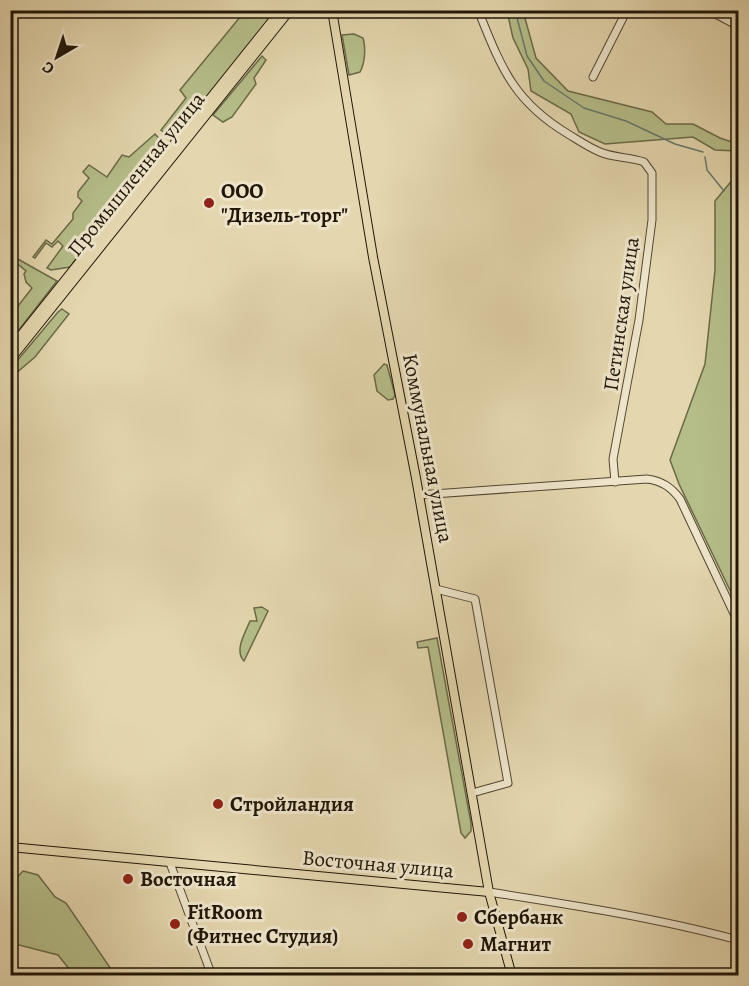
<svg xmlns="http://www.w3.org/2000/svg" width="749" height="986" font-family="Alegreya,serif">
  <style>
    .green { fill: #b5bd89; stroke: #6b6a48; stroke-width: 1.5 }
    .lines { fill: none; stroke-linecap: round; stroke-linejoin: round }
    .stream { stroke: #67786b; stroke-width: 1.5 }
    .minor-casing { stroke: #524632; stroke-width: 9 }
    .major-casing { stroke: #211608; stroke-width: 10 }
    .minor { stroke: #ede4ca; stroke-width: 7 }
    .major { stroke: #e4d6ae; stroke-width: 8 }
    .poi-dot { fill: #8f2418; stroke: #ede4ca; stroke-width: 2 }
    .labels { text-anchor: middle; stroke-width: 6; stroke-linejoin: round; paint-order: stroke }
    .street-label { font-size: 21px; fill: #211608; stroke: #ede4ca }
    .poi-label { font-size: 21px; font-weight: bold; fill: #211608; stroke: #ede4ca; text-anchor: start }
  </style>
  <rect width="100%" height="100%" fill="#e4d6ae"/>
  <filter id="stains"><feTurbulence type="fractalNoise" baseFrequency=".00333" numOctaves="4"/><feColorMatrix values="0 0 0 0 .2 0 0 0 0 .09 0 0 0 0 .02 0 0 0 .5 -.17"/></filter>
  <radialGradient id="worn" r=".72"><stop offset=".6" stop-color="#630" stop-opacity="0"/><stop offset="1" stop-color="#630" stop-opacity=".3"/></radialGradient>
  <!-- green -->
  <g class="green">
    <polygon points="245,11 277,11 173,139 161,130 186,98 180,90"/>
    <polygon points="507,11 523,11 536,58 568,91 652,112 666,124 693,124 720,138 738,144 738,151 715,150 693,137 605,144 579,132 571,114 531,91 528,69 513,38"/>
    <path d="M 354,34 L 363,38 C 366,48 365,63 360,72 L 349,75 L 342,35 Z"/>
    <polygon points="262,56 266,60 254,78 256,84 232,117 223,122 213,115"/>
    <polygon points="155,134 166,146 118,208 113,208 108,215 108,220 98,229 70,267 51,270 47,268 63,246 58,241 52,247 46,243 35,258 33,257 46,240 52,244 73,219 73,213 82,201 78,197 78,192 89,178 83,172 89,165 107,177 122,155 129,157"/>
    <polygon points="738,173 738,607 679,484 670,460 705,364 715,270 715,201"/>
    <polygon points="16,258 57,281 11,340 11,315 32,288 26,282 24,274 26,271 14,261"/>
    <polygon points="62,309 69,314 35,357 14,375 11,381 11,368 58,312"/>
    <polygon points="384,364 387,365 395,395 393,399 388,400 377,391 374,375"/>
    <path d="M 262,607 L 268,611 L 244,661 C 234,651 245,633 250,621 L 257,621 L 254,608 Z"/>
    <polygon points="437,638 471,823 471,831 465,838 461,833 428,647 418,648 417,642"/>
    <polygon points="23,871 38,875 55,897 66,903 115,975 74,975 58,955 11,943 11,884"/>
  </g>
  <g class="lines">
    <!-- stream -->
    <g class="stream">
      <polyline points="515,10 527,56 544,81 584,108 626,121 675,144 703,152"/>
      <polyline points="705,157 707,170 724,191"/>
    </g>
    <!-- minor casing -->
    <g class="minor-casing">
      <g id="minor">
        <path d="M 478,10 C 501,67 513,101 568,134 C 578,140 588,147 600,152 C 614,158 630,157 644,162 L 652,173 L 652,220 L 639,320 L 613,459 L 615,482"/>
        <polyline points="708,10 738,26"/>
        <polyline points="593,77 627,10"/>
        <path d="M 419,495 L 647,479 C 662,481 671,487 680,499 L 738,622"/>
        <polyline points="436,589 475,599 508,783 472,793"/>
        <polyline points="170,863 212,976"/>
        <path d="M 489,892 C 573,905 657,918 738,940"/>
      </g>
    </g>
    <!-- major casing -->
    <g class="major-casing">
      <g id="major">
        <polyline points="332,10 373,257 416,478 489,892 512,976"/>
        <polyline points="10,349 281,10"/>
        <polyline points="10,360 290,10"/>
        <polyline points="10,847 489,892"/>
      </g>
    </g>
    <!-- minor -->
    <use href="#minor" class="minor"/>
    <!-- major -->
    <use href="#major" class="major"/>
  </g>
  <!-- markers -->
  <g class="poi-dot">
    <circle cx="209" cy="203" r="6"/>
    <circle cx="218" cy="804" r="6"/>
    <circle cx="128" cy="879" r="6"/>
    <circle cx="462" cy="917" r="6"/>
    <circle cx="175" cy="924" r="6"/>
    <circle cx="468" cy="944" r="6"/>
  </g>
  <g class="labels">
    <!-- street labels -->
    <g class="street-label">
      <text transform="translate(136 174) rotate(-51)" y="7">Промышленная улица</text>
      <text transform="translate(621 314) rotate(-82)" y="7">Петинская улица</text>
      <text transform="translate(428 448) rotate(79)" y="7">Коммунальная улица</text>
      <text transform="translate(378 864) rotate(5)" y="7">Восточная улица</text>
    </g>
    <!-- poi labels -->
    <g class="poi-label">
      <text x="221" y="198">ООО<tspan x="221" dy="24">"Дизель-торг"</tspan></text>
      <text x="230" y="811">Стройландия</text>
      <text x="140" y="886">Восточная</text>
      <text x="187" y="919">FitRoom<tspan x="187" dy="24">(Фитнес Студия)</tspan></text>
      <text x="474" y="924">Сбербанк</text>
      <text x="480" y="951">Магнит</text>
    </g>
  </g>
  <!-- margin -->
  <rect width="749" height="986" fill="none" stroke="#e4d6ae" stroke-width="36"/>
  <rect x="12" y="12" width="725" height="962" fill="none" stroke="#211608" stroke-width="3"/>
  <rect x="18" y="18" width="713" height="950" fill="none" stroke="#211608" stroke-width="1.5"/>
  <!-- north arrow -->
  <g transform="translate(57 57) rotate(219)" stroke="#ede4ca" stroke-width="4.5" paint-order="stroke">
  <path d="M0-4.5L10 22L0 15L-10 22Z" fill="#211608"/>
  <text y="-9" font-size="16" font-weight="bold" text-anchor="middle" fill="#211608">С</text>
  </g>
  <rect width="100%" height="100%" filter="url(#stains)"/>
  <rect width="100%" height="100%" fill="url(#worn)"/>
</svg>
